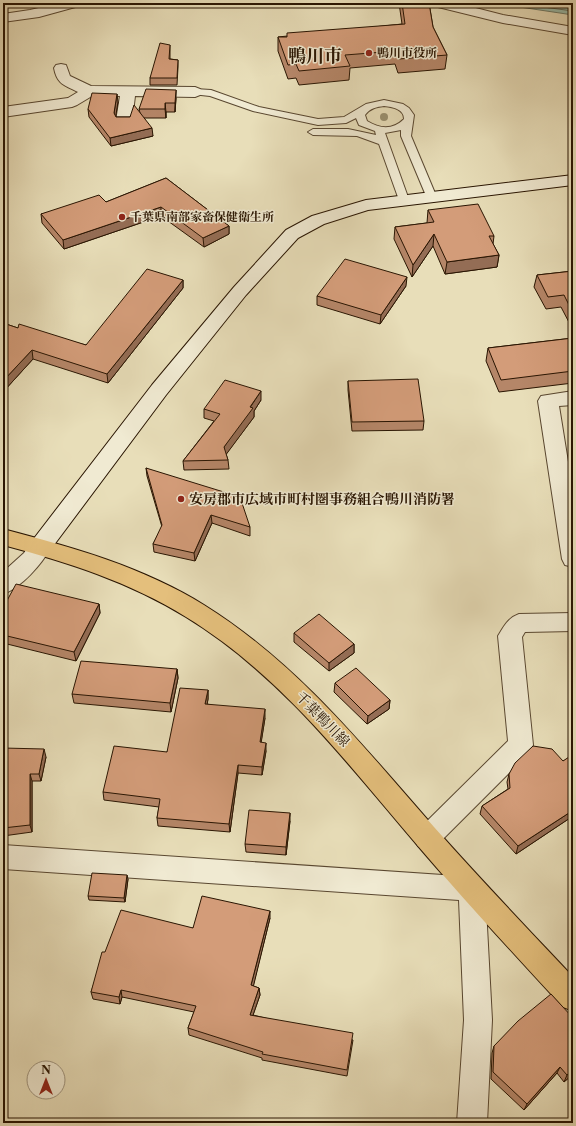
<svg xmlns="http://www.w3.org/2000/svg" width="576" height="1126" font-family="'Libre Caslon Text','Noto Serif JP',serif">
  <style>
    .water { fill: #98bcab; stroke: #6c7967 }
    .lines { fill: none; stroke-linecap: round; stroke-linejoin: round }
    .shore { stroke: #606856; stroke-width: 1 }
    .lane-casing { stroke: #594730; stroke-width: 2 }
    .street-casing { stroke: #594730; stroke-width: 2 }
    .secondary-casing { stroke: #291502; stroke-width: 2 }
    .primary-casing { stroke: #291502; stroke-width: 2 }
    .lane { fill: #f0ead2; fill-rule: evenodd }
    .street { fill: #f0ead2; fill-rule: evenodd }
    .secondary { fill: #f0ead2; fill-rule: evenodd }
    .primary { fill: #e4bf7c; fill-rule: evenodd }
    .tree { fill: #9a9070 }
    .wall { fill: #b58668; stroke: #291502 }
    .shaded-wall { fill: #946d55; stroke: #291502 }
    .building { fill: #d39c79; stroke: #291502 }
    .poi-dot { fill: #8f2418; stroke: #f0ead2; stroke-width: 1.5 }
    .labels { text-anchor: middle; stroke-width: 3; stroke-linejoin: round; paint-order: stroke }
    .far-poi-label { font-size: 12px; font-weight: bold; fill: #291502; stroke: #f0ead2; text-anchor: start }
    .poi-label { font-size: 14px; font-weight: bold; fill: #291502; stroke: #f0ead2; text-anchor: start }
    .street-label { font-size: 14px; fill: #291502; stroke: #f0ead2 }
    .far-town-label { font-size: 18px; font-weight: bold; fill: #291502; stroke: #f0ead2 }
  </style>
  <rect width="100%" height="100%" fill="#e8deb9"/>
  <filter id="stains"><feTurbulence type="fractalNoise" baseFrequency=".005" numOctaves="4"/><feColorMatrix values="0 0 0 0 .2 0 0 0 0 .09 0 0 0 0 .02 0 0 0 .5 -.17"/></filter>
  <radialGradient id="worn" r=".72"><stop offset=".6" stop-color="#630" stop-opacity="0"/><stop offset="1" stop-color="#630" stop-opacity=".3"/></radialGradient>
  <!-- water -->
  <polygon class="water" points="493,3 573,3 573,15"/>
  <g class="lines">
    <!-- shore -->
    <polyline class="shore" points="513,3 573,11"/>
    <!-- lane casing -->
    <g class="lane-casing">
      <path id="lane" d="M 195,89 L 211,90 L 259,107 L 318,119 L 344,117 L 366,104 L 384,100 L 403,104 L 409,108 L 414,115 L 411,136 L 437,198 L 432,201 L 427,198 L 401,136 L 401,130 L 385,133 L 409,200 L 404,203 L 399,200 L 379,144 L 357,136 L 313,135 L 308,132 L 313,129 L 348,129 L 376,135 L 375,131 L 359,125 L 356,118 L 346,123 L 318,125 L 253,111 L 210,96 L 192,94 L 190,92 ZM 384,106 C 393,107 404,109 404,119 C 393,130 380,129 367,121 L 365,115 C 370,108 377,107 384,106 Z"/>
    </g>
    <!-- street casing -->
    <g class="street-casing">
      <g id="street">
        <polygon points="60,3 81,3 79,6 39,17 3,22 3,14 30,10"/>
        <polygon points="432,3 456,3 503,15 573,27 573,35 503,23 434,6"/>
        <path d="M 61,64 L 66,65 L 70,76 L 91,86 L 195,87 L 200,89 L 203,92 L 200,95 L 195,97 L 135,96 L 132,121 L 130,124 L 118,124 L 116,121 L 120,96 L 92,96 L 77,105 L 72,107 L 3,117 L 3,107 L 68,98 L 78,92 C 64,85 57,84 54,68 L 56,65 Z"/>
        <polygon points="573,391 573,405 559,406 573,493 573,567 565,565 562,559 538,401 541,396"/>
        <path d="M 40,539 L 48,541 L 51,547 C 42,564 21,588 3,594 L 3,572 L 24,553 L 32,541 Z"/>
        <path d="M 573,613 L 573,631 L 525,632 L 522,637 L 533,745 L 530,752 L 436,846 L 427,850 L 418,846 L 414,838 L 418,830 L 508,741 L 498,636 C 504,626 508,618 519,614 Z"/>
        <polygon points="3,845 472,877 481,880 485,889 492,1020 487,1123 457,1123 464,1020 459,900 3,869"/>
      </g>
    </g>
    <!-- secondary casing -->
    <g class="secondary-casing">
      <polygon id="secondary" points="573,175 573,185 368,210 324,224 298,238 246,295 166,395 48,553 40,555 32,553 29,547 32,541 152,385 234,287 286,230 312,216 366,200"/>
    </g>
    <!-- primary casing -->
    <g class="primary-casing">
      <path id="primary" d="M 3,529 C 72,547 143,567 204,605 C 297,663 363,746 434,827 C 479,878 526,927 573,977 L 573,1011 L 563,1007 C 514,954 465,901 418,846 C 347,763 281,675 186,617 C 130,582 67,562 3,545 Z"/>
    </g>
    <!-- lane -->
    <use href="#lane" class="lane"/>
    <!-- street -->
    <use href="#street" class="street"/>
    <!-- secondary -->
    <use href="#secondary" class="secondary"/>
    <!-- primary -->
    <use href="#primary" class="primary"/>
  </g>
  <!-- trees -->
  <circle class="tree" cx="384" cy="117" r="4"/>
  <!-- wall -->
  <g class="wall">
    <polygon points="399,3 429,3 433,27 447,55 445,69 398,73 395,64 350,68 349,80 299,85 296,78 288,79 278,51 278,37 402,24"/>
    <polygon points="170,45 170,59 178,60 178,67 177,85 150,85 150,78"/>
    <polygon points="176,98 175,112 166,112 166,118 144,118 153,136 111,146 89,117 88,109 118,102 115,116 116,117 130,117 140,113 139,109"/>
    <polygon points="166,178 229,226 229,234 204,247 161,216 64,249 42,223 41,214 106,202"/>
    <polygon points="428,210 494,236 493,244 499,255 497,267 445,274 433,246 412,277 394,239 395,227 427,223"/>
    <polygon points="573,271 573,330 561,307 546,309 534,287 537,275"/>
    <polygon points="183,280 183,288 108,383 33,359 3,392 3,323 18,328 86,345"/>
    <polygon points="406,286 380,324 317,305 317,296"/>
    <polygon points="573,338 573,383 499,392 486,361 488,348"/>
    <polygon points="348,381 424,421 423,430 352,431 348,390"/>
    <polygon points="261,400 254,411 254,417 226,454 228,460 229,469 184,470 183,461 214,421 204,418 204,409"/>
    <polygon points="146,468 250,527 250,536 212,523 195,561 154,552 153,544 162,527 147,476"/>
    <polygon points="99,604 100,613 76,661 3,643 3,608"/>
    <polygon points="294,633 354,644 354,653 329,671 294,642"/>
    <polygon points="177,669 178,678 171,712 74,703 72,694"/>
    <polygon points="335,683 390,700 389,709 367,724 334,692"/>
    <polygon points="208,690 208,699 207,704 265,718 261,742 266,751 262,775 238,773 230,832 158,826 157,818 159,807 104,800 103,792 167,752"/>
    <polygon points="3,748 46,757 41,781 32,781 32,832 3,836"/>
    <polygon points="573,757 573,821 570,818 516,854 480,814 482,806 508,789 507,782 509,774 563,761"/>
    <polygon points="290,821 286,855 246,852 245,844"/>
    <polygon points="128,879 125,902 89,900 88,896"/>
    <polygon points="270,918 253,986 259,988 260,995 253,1015 353,1040 347,1076 262,1060 262,1058 189,1035 188,1028 194,1012 122,997 120,1004 93,999 91,992 105,952 193,928"/>
    <polygon points="573,1018 573,1074 564,1082 557,1073 524,1110 491,1079 492,1053 494,1046"/>
  </g>
  <!-- shaded-wall -->
  <g class="shaded-wall">
    <polygon points="176,90 176,98 175,112 175,103"/>
    <polygon points="117,94 118,102 115,121 114,113"/>
    <polygon points="165,103 166,112 166,118 165,109"/>
    <polygon points="152,128 153,136 111,146 110,138"/>
    <polygon points="161,207 161,216 64,249 63,240"/>
    <polygon points="229,226 229,234 204,247 203,238"/>
    <polygon points="434,234 433,246 412,277 413,265"/>
    <polygon points="499,255 497,267 445,274 447,262"/>
    <polygon points="407,277 406,286 380,324 381,315"/>
    <polygon points="183,280 183,288 108,383 107,374"/>
    <polygon points="32,350 33,359 3,392 3,381"/>
    <polygon points="261,391 261,400 254,411 254,417 225,456 224,447"/>
    <polygon points="211,515 212,523 195,561 194,553"/>
    <polygon points="99,604 100,613 76,661 74,652"/>
    <polygon points="354,644 354,653 329,671 329,663"/>
    <polygon points="177,669 178,678 171,712 170,703"/>
    <polygon points="208,690 208,699 206,712 205,704"/>
    <polygon points="390,700 389,709 367,724 368,716"/>
    <polygon points="265,709 265,718 260,750 260,742"/>
    <polygon points="266,743 266,751 262,775 262,767"/>
    <polygon points="44,749 46,757 41,781 39,774"/>
    <polygon points="238,765 238,773 230,832 229,824"/>
    <polygon points="30,774 32,781 32,832 30,825"/>
    <polygon points="572,811 570,818 516,854 518,846"/>
    <polygon points="290,813 290,821 286,855 286,847"/>
    <polygon points="127,875 128,879 125,902 124,898"/>
    <polygon points="270,911 270,918 252,992 251,985"/>
    <polygon points="259,988 260,995 251,1021 250,1015"/>
    <polygon points="121,990 122,997 120,1004 119,997"/>
    <polygon points="560,1067 557,1073 524,1110 527,1104"/>
    <polygon points="573,1070 573,1074 564,1082 567,1075"/>
  </g>
  <!-- building -->
  <g class="building">
    <polygon points="402,3 429,3 433,27 447,55 399,59 396,51 345,55 350,66 299,71 296,64 288,65 278,37 287,37 287,33 405,24"/>
    <polygon points="160,43 170,45 169,59 178,60 177,78 150,78"/>
    <polygon points="146,89 176,90 175,103 165,103 165,109 139,109"/>
    <polygon points="92,93 117,94 114,113 116,117 130,117 134,105 152,128 110,138 88,109"/>
    <polygon points="166,178 229,226 203,238 161,207 63,240 41,214 99,195 106,202"/>
    <polygon points="478,204 494,236 489,236 499,255 447,262 434,234 413,265 395,227 434,222 428,210"/>
    <polygon points="345,259 407,277 381,315 317,296"/>
    <polygon points="147,269 183,280 107,374 32,350 3,381 3,323 18,328 19,324 86,345"/>
    <polygon points="573,271 573,313 564,295 548,297 537,275"/>
    <polygon points="573,338 573,371 501,380 488,348"/>
    <polygon points="418,379 424,421 352,422 348,381"/>
    <polygon points="225,380 261,391 250,407 253,408 224,447 228,460 183,461 220,414 204,409"/>
    <polygon points="146,468 240,497 250,527 211,515 194,553 153,544 162,525"/>
    <polygon points="16,584 99,604 74,652 3,635 3,608"/>
    <polygon points="319,614 354,644 329,663 294,633"/>
    <polygon points="81,661 177,669 170,703 72,694"/>
    <polygon points="356,668 390,700 368,716 335,683"/>
    <polygon points="180,688 208,690 205,704 265,709 260,742 266,743 262,767 238,765 229,824 157,818 160,799 103,792 114,746 167,752"/>
    <polygon points="533,746 552,749 563,761 572,755 573,757 573,811 572,811 518,846 482,806 510,788 509,774 515,763"/>
    <polygon points="3,748 44,749 39,774 30,774 30,825 3,828"/>
    <polygon points="249,810 290,813 286,847 245,844"/>
    <polygon points="92,873 127,875 124,898 88,896"/>
    <polygon points="202,896 270,911 251,985 259,988 250,1015 353,1033 347,1070 262,1054 263,1052 188,1028 196,1006 121,990 119,997 91,992 102,952 105,952 121,910 193,928"/>
    <polygon points="551,994 573,1018 573,1070 567,1075 560,1067 527,1104 493,1072 494,1046 518,1021"/>
  </g>
  <!-- markers -->
  <g class="poi-dot">
    <circle cx="369" cy="53" r="4"/>
    <circle cx="122" cy="217" r="4"/>
    <circle cx="181" cy="499" r="4"/>
  </g>
  <g class="labels">
    <!-- far-poi labels -->
    <g class="far-poi-label">
      <text x="377" y="57">鴨川市役所</text>
      <text x="130" y="221">千葉県南部家畜保健衛生所</text>
    </g>
    <!-- poi labels -->
    <g class="poi-label">
      <text x="189" y="504">安房郡市広域市町村圏事務組合鴨川消防署</text>
    </g>
    <!-- street labels -->
    <g class="street-label">
      <text transform="translate(323 719) rotate(46)" y="5">千葉鴨川線</text>
    </g>
    <!-- far-town labels -->
    <g class="far-town-label">
      <text x="315" y="62">鴨川市</text>
    </g>
  </g>
  <!-- margin -->
  <rect width="576" height="1126" fill="none" stroke="#e8deb9" stroke-width="16"/>
  <rect x="4" y="4" width="568" height="1118" fill="none" stroke="#291502" stroke-width="2"/>
  <rect x="8" y="8" width="560" height="1110" fill="none" stroke="#291502"/>
  <!-- north arrow -->
  <g transform="translate(46 1080)"><circle r="19" fill="#f0ead2" stroke="#a0957f"/>
  <path d="M0-3L7 15L0 10L-7 15Z" fill="#8f2418"/>
  <text y="-6" font-size="11" font-weight="bold" text-anchor="middle" fill="#291502">N</text>
  </g>
  <rect width="100%" height="100%" filter="url(#stains)"/>
  <rect width="100%" height="100%" fill="url(#worn)"/>
</svg>
